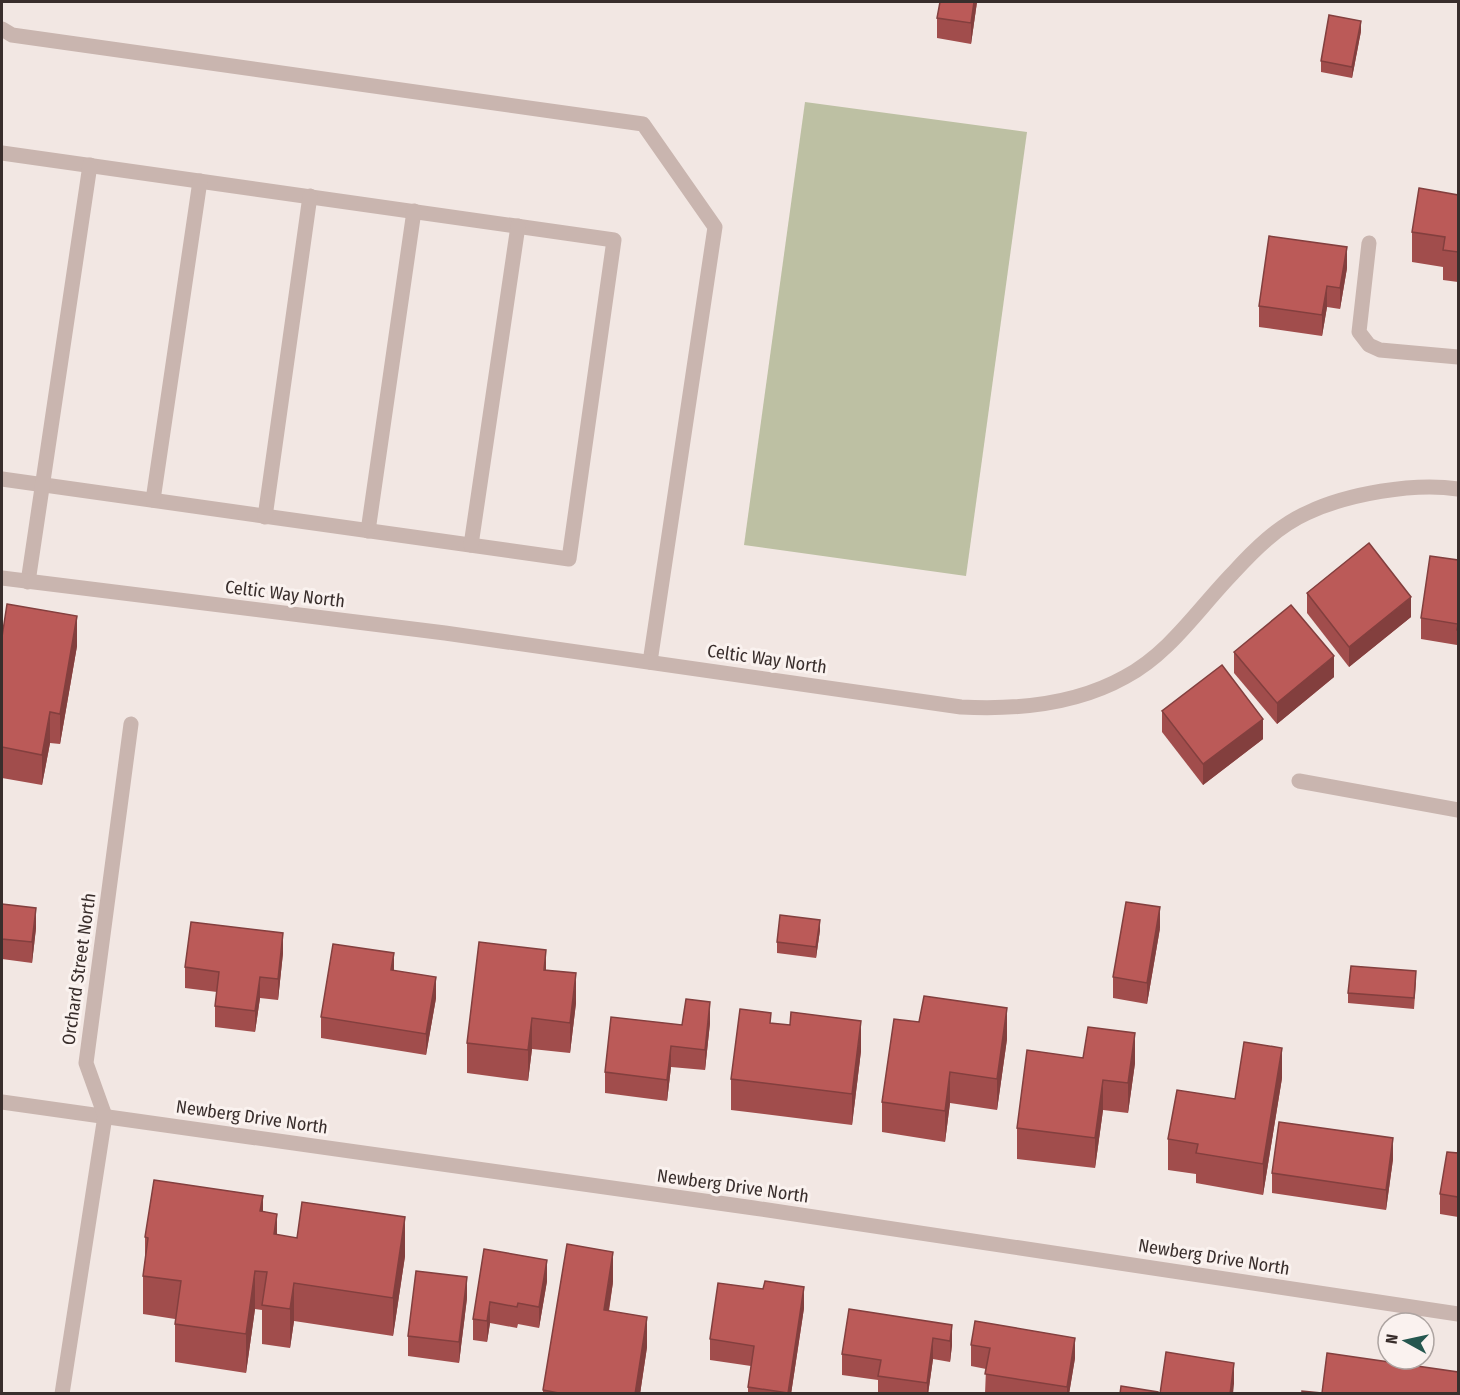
<svg xmlns="http://www.w3.org/2000/svg" width="1460" height="1395" font-family="'Fira Sans Condensed',sans-serif">
  <style>
    .green { fill: #bdc0a3 }
    .lines { fill: none; stroke-linecap: round; stroke-linejoin: round }
    .lane { stroke: #c9b5af; stroke-width: 15 }
    .street { stroke: #c9b5af; stroke-width: 15 }
    .wall { fill: #a14d4c }
    .shaded-wall { fill: #833f3e }
    .building { fill: #bb5a58; stroke: #833f3e; stroke-width: 1.5 }
    .labels { text-anchor: middle; stroke-width: 6; stroke-linejoin: round; paint-order: stroke }
    .street-label { font-size: 18px; fill: #392e2c; stroke: #faf2ef }
  </style>
  <rect width="100%" height="100%" fill="#f2e7e3"/>
  <!-- green -->
  <polygon class="green" points="805,102 1027,132 966,576 744,545"/>
  <g class="lines">
    <!-- lane -->
    <g class="lane">
      <polyline points="2,29 12,35 643,124 715,227 650,662"/>
      <polyline points="2,153 614,240 569,559 2,479"/>
      <polyline points="1369,243 1359,332 1369,345 1380,350 1458,357"/>
      <polyline points="153,500 200,181"/>
      <polyline points="265,517 310,196"/>
      <polyline points="368,531 414,211"/>
      <polyline points="471,545 518,226"/>
      <polyline points="28,582 90,165"/>
      <polyline points="1299,781 1458,810"/>
    </g>
    <!-- street -->
    <g class="street">
      <path d="M 2,578 L 445,633 L 961,707 C 1017,710 1075,705 1125,677 C 1170,653 1198,609 1233,573 C 1254,550 1278,526 1307,513 C 1347,494 1414,482 1458,489"/>
      <polyline points="2,1102 754,1208 1458,1314"/>
      <polyline points="62,1394 105,1116 86,1063 131,724"/>
    </g>
  </g>
  <!-- wall -->
  <g class="wall">
    <polygon points="977,2 971,44 937,38 937,18"/>
    <polygon points="1361,31 1352,78 1321,72 1321,61"/>
    <polygon points="1458,195 1458,282 1443,280 1443,267 1412,262 1412,232"/>
    <polygon points="1347,268 1340,309 1327,307 1322,336 1259,327 1259,306"/>
    <polygon points="1458,560 1458,651 1457,651 1457,645 1421,639 1421,618"/>
    <polygon points="1307,593 1411,617 1349,667 1307,613"/>
    <polygon points="2,637 77,646 60,744 50,743 42,785 2,778"/>
    <polygon points="1234,652 1334,677 1277,724 1234,673"/>
    <polygon points="1162,711 1263,739 1203,785 1162,732"/>
    <polygon points="2,904 36,928 32,963 2,959"/>
    <polygon points="1160,928 1147,1004 1113,998 1113,977"/>
    <polygon points="820,930 816,958 777,953 777,942"/>
    <polygon points="283,953 278,1000 260,998 255,1032 215,1027 215,1006 217,992 185,988 185,967"/>
    <polygon points="394,970 436,998 426,1055 321,1038 321,1017"/>
    <polygon points="546,970 576,1003 570,1053 532,1049 528,1081 467,1073 467,1043"/>
    <polygon points="1416,982 1414,1009 1348,1003 1348,993"/>
    <polygon points="710,1023 705,1070 671,1067 667,1101 605,1093 605,1072 682,1025"/>
    <polygon points="771,1023 861,1051 852,1125 731,1110 731,1079"/>
    <polygon points="1007,1039 997,1110 950,1103 945,1142 882,1132 882,1102"/>
    <polygon points="1083,1058 1135,1063 1128,1113 1103,1110 1095,1168 1017,1159 1017,1128"/>
    <polygon points="1282,1078 1263,1195 1196,1183 1196,1174 1168,1170 1168,1139 1235,1099"/>
    <polygon points="1458,1153 1458,1217 1440,1214 1440,1194"/>
    <polygon points="1393,1159 1386,1210 1272,1193 1272,1173"/>
    <polygon points="263,1212 277,1235 405,1256 393,1336 294,1321 290,1348 262,1344 262,1310 255,1309 246,1373 175,1362 175,1319 143,1314 143,1276 145,1261 145,1237"/>
    <polygon points="484,1249 547,1281 539,1328 518,1324 517,1328 490,1323 487,1342 473,1340 473,1319"/>
    <polygon points="613,1282 609,1311 647,1347 640,1394 543,1394 543,1390"/>
    <polygon points="467,1298 459,1363 408,1356 408,1336"/>
    <polygon points="804,1308 791,1394 748,1394 748,1387 751,1366 710,1360 710,1339"/>
    <polygon points="952,1325 952,1345 950,1362 933,1359 928,1394 878,1394 878,1380 842,1375 842,1354"/>
    <polygon points="971,1345 1075,1358 1069,1394 985,1394 986,1369 971,1366"/>
  </g>
  <!-- shaded-wall -->
  <g class="shaded-wall">
    <polygon points="974,2 977,2 971,44 971,23"/>
    <polygon points="1361,21 1361,31 1352,78 1352,67"/>
    <polygon points="1347,247 1347,268 1340,309 1340,288"/>
    <polygon points="1327,286 1327,307 1322,336 1322,315"/>
    <polygon points="1411,597 1411,617 1349,667 1349,647"/>
    <polygon points="77,616 77,646 60,744 60,714"/>
    <polygon points="1334,656 1334,677 1277,724 1277,703"/>
    <polygon points="50,712 50,743 42,785 42,755"/>
    <polygon points="1263,719 1263,739 1203,785 1203,764"/>
    <polygon points="1160,907 1160,928 1147,1004 1147,983"/>
    <polygon points="36,908 36,928 32,963 32,942"/>
    <polygon points="820,920 820,930 816,958 816,947"/>
    <polygon points="283,933 283,953 278,1000 278,979"/>
    <polygon points="546,950 546,980 544,970"/>
    <polygon points="394,953 394,974 391,970"/>
    <polygon points="576,973 576,1003 570,1053 570,1023"/>
    <polygon points="260,977 260,998 255,1032 255,1011"/>
    <polygon points="436,977 436,998 426,1055 426,1034"/>
    <polygon points="710,1002 710,1023 705,1070 705,1050"/>
    <polygon points="1007,1008 1007,1039 997,1110 997,1079"/>
    <polygon points="532,1018 532,1049 528,1081 528,1050"/>
    <polygon points="861,1021 861,1051 852,1125 852,1094"/>
    <polygon points="1135,1033 1135,1063 1128,1113 1128,1083"/>
    <polygon points="671,1046 671,1067 667,1101 667,1080"/>
    <polygon points="1282,1048 1282,1078 1263,1195 1263,1164"/>
    <polygon points="950,1072 950,1103 945,1142 945,1111"/>
    <polygon points="1103,1080 1103,1110 1095,1168 1095,1138"/>
    <polygon points="1393,1138 1393,1159 1386,1210 1386,1190"/>
    <polygon points="263,1196 263,1234 260,1211"/>
    <polygon points="277,1214 277,1252 274,1234"/>
    <polygon points="405,1217 405,1256 393,1336 393,1298"/>
    <polygon points="613,1252 613,1282 604,1340 604,1310"/>
    <polygon points="547,1260 547,1281 539,1328 539,1307"/>
    <polygon points="255,1271 255,1309 246,1373 246,1334"/>
    <polygon points="467,1277 467,1298 459,1363 459,1342"/>
    <polygon points="294,1283 294,1321 290,1348 290,1309"/>
    <polygon points="804,1287 804,1308 791,1394 788,1394"/>
    <polygon points="490,1302 490,1323 487,1342 487,1321"/>
    <polygon points="647,1317 647,1347 640,1394 635,1394"/>
    <polygon points="952,1325 952,1345 950,1362 950,1341"/>
    <polygon points="933,1338 933,1359 928,1394 927,1394 927,1383"/>
    <polygon points="1075,1338 1075,1358 1069,1394 1067,1394 1067,1387"/>
    <polygon points="1234,1363 1234,1384 1233,1394 1230,1394"/>
  </g>
  <!-- building -->
  <g class="building">
    <polygon points="940,2 974,2 971,23 937,18"/>
    <polygon points="1329,15 1361,21 1352,67 1321,61"/>
    <polygon points="1419,188 1458,195 1458,252 1443,250 1445,237 1412,232"/>
    <polygon points="1269,236 1347,247 1340,288 1327,286 1322,315 1259,306"/>
    <polygon points="1369,543 1411,597 1349,647 1307,593"/>
    <polygon points="1430,556 1458,560 1458,631 1457,630 1458,624 1421,618"/>
    <polygon points="7,604 77,616 60,714 50,712 42,755 2,747 2,637"/>
    <polygon points="1291,605 1334,656 1277,703 1234,652"/>
    <polygon points="1222,665 1263,719 1203,764 1162,711"/>
    <polygon points="1126,902 1160,907 1147,983 1113,977"/>
    <polygon points="2,904 36,908 32,942 2,939"/>
    <polygon points="780,915 820,920 816,947 777,942"/>
    <polygon points="191,922 283,933 278,979 260,977 255,1011 215,1006 219,972 185,967"/>
    <polygon points="479,942 546,950 544,970 576,973 570,1023 532,1018 528,1050 467,1043"/>
    <polygon points="333,944 394,953 391,970 436,977 426,1034 321,1017"/>
    <polygon points="1351,966 1416,971 1414,998 1348,993"/>
    <polygon points="924,996 1007,1008 997,1079 950,1072 945,1111 882,1102 894,1019 919,1022"/>
    <polygon points="686,999 710,1002 705,1050 671,1046 667,1080 605,1072 611,1017 682,1025"/>
    <polygon points="740,1009 771,1013 770,1023 790,1025 791,1012 861,1021 852,1094 731,1079"/>
    <polygon points="1088,1027 1135,1033 1128,1083 1103,1080 1095,1138 1017,1128 1027,1050 1083,1058"/>
    <polygon points="1244,1042 1282,1048 1263,1164 1196,1153 1198,1144 1168,1139 1177,1090 1235,1099"/>
    <polygon points="1279,1122 1393,1138 1386,1190 1272,1173"/>
    <polygon points="1447,1152 1458,1153 1458,1197 1440,1194"/>
    <polygon points="154,1180 263,1196 260,1211 277,1214 274,1234 297,1238 302,1202 405,1217 393,1298 294,1283 290,1309 262,1305 267,1272 255,1271 246,1334 175,1324 181,1281 143,1276 148,1238 145,1237"/>
    <polygon points="567,1244 613,1252 604,1310 647,1317 635,1394 564,1394 543,1390"/>
    <polygon points="484,1249 547,1260 539,1307 518,1303 517,1307 490,1302 487,1321 473,1319"/>
    <polygon points="416,1271 467,1277 459,1342 408,1336"/>
    <polygon points="765,1281 804,1287 788,1393 748,1387 754,1346 710,1339 718,1283 763,1289"/>
    <polygon points="849,1309 952,1325 950,1341 933,1338 927,1383 878,1376 881,1360 842,1354"/>
    <polygon points="975,1321 1075,1338 1067,1387 985,1374 990,1348 971,1345"/>
    <polygon points="1166,1352 1234,1363 1230,1394 1160,1394"/>
    <polygon points="1327,1353 1458,1372 1458,1394 1302,1394 1302,1391 1322,1393"/>
    <polygon points="1121,1386 1158,1392 1158,1394 1120,1394"/>
  </g>
  <g class="labels">
    <!-- street labels -->
    <g class="street-label">
      <text transform="translate(285 594) rotate(7)" y="6">Celtic Way North</text>
      <text transform="translate(767 659) rotate(8)" y="6">Celtic Way North</text>
      <text transform="translate(79 969) rotate(-82)" y="6">Orchard Street North</text>
      <text transform="translate(252 1117) rotate(8)" y="6">Newberg Drive North</text>
      <text transform="translate(733 1186) rotate(8)" y="6">Newberg Drive North</text>
      <text transform="translate(1214 1257) rotate(9)" y="6">Newberg Drive North</text>
    </g>
  </g>
  <!-- border -->
  <rect width="1460" height="1395" fill="none" stroke="#392e2c" stroke-width="6"/>
  <!-- north arrow -->
  <g transform="translate(1406 1341) rotate(278)"><circle r="28" fill="#faf2ef" stroke="#ada4a1" stroke-width="1.5"/>
  <path d="M0-4.5L10 22L0 15L-10 22Z" fill="#25574f"/>
  <text y="-9" font-size="16" font-weight="bold" text-anchor="middle" fill="#392e2c">N</text>
  </g>
</svg>
